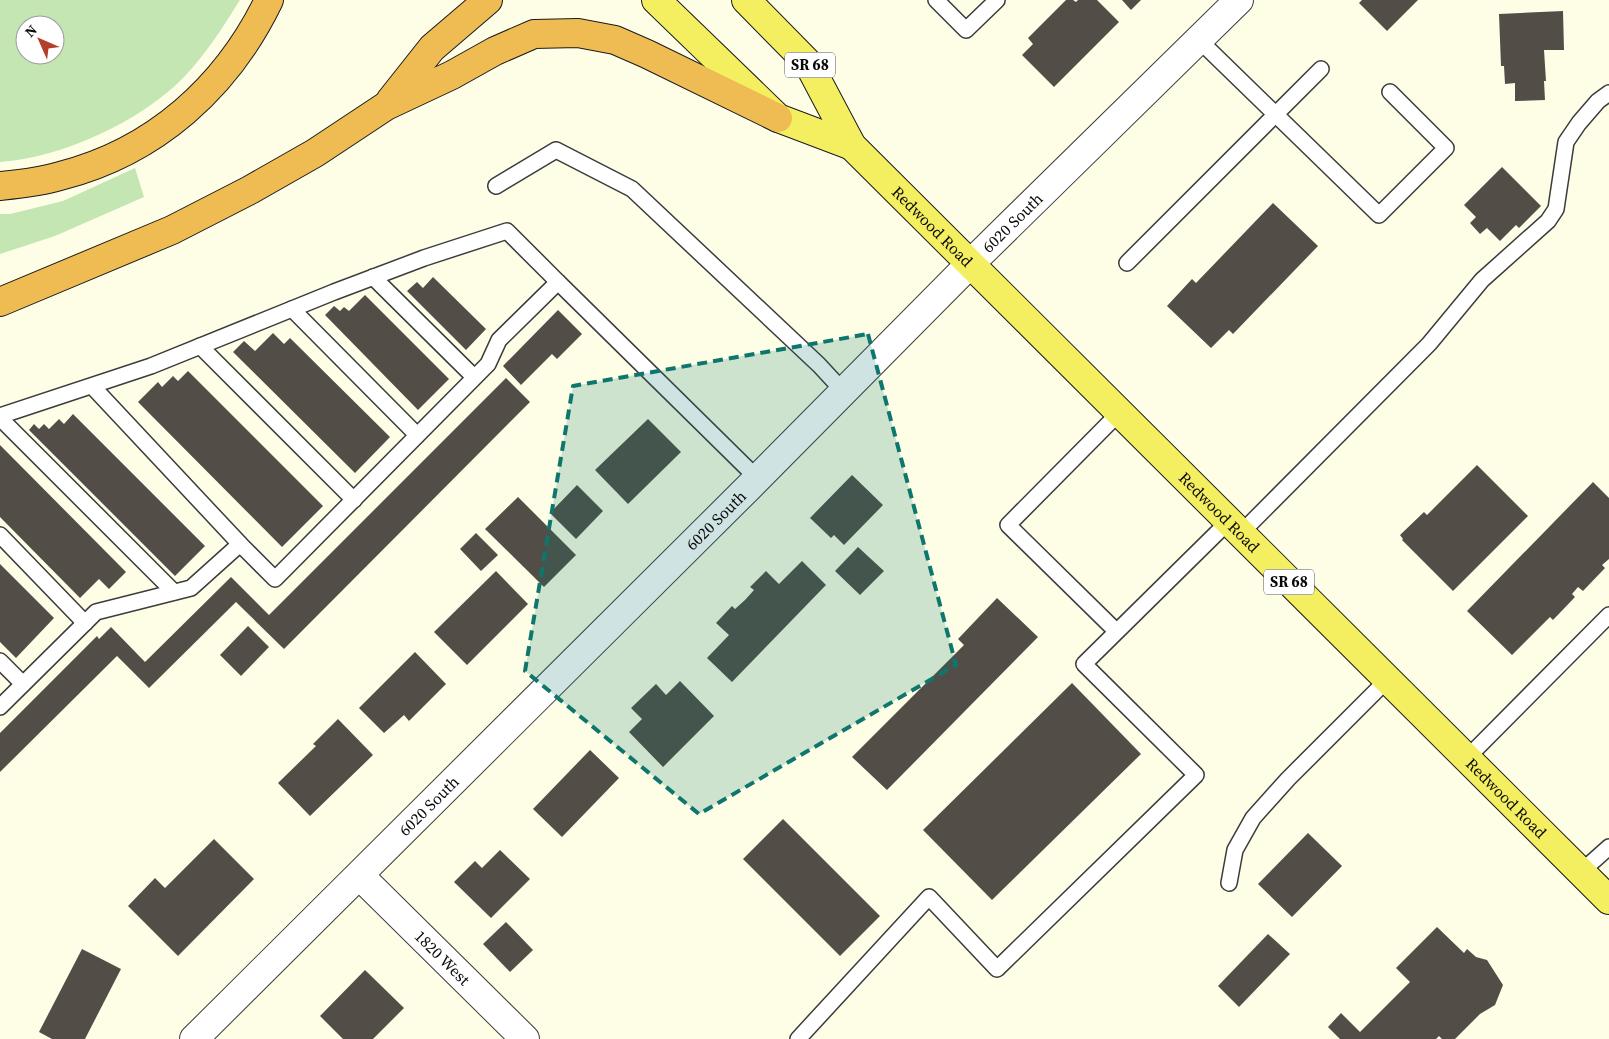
<svg xmlns="http://www.w3.org/2000/svg" width="1609" height="1039" font-family="'Source Serif 4',serif">
  <style>
    .green { fill: #c3e6b3; fill-rule: evenodd }
    .building { fill: #524d46 }
    .lines { fill: none; stroke-linecap: round; stroke-linejoin: round }
    .lane-casing { stroke: #3c3c3c; stroke-width: 18 }
    .street-casing { stroke: #3c3c3c; stroke-width: 30 }
    .primary-casing { stroke: #1a1a1a; stroke-width: 30 }
    .highway-casing { stroke: #1a1a1a; stroke-width: 30 }
    .lane { stroke: #fff; stroke-width: 15 }
    .street { stroke: #fff; stroke-width: 28 }
    .primary { stroke: #f4ef61; stroke-width: 28 }
    .highway { stroke: #efbc54; stroke-width: 28 }
    .marked { fill: #0f766e; fill-opacity: 0.2; stroke: #0f766e; stroke-width: 4; stroke-dasharray: 10 6; stroke-linejoin: round }
    .labels { text-anchor: middle; stroke-width: 5; stroke-linejoin: round; paint-order: stroke }
    .shield { fill: #fff; stroke: #535353; stroke-width: 1 }
    .shield-label { font-size: 15px; font-weight: bold; fill: #090909 }
    .street-label { font-size: 16px; fill: #090909; stroke: #fff }
  </style>
  <rect width="100%" height="100%" fill="#fefee7"/>
  <!-- green -->
  <g class="green">
    <path d="M 0,0 L 240,0 C 223,27 206,54 184,77 C 142,121 61,158 0,162 ZM 25,25 L 55,25 L 55,55 L 25,55 Z"/>
    <polygon points="135,168 144,197 55,236 0,254 0,214 10,214 63,201"/>
  </g>
  <!-- building -->
  <g class="building">
    <polygon points="1066,0 1073,0 1076,2 1078,0 1097,0 1119,22 1054,87 1022,55 1033,44 1028,38"/>
    <polygon points="1122,0 1141,0 1131,10"/>
    <polygon points="1362,0 1418,0 1387,31 1359,3"/>
    <polygon points="1563,11 1564,50 1544,50 1546,81 1544,81 1545,100 1515,101 1515,83 1505,84 1504,66 1501,66 1499,14"/>
    <polygon points="1502,167 1541,206 1519,228 1516,225 1500,241 1487,228 1480,234 1470,223 1476,217 1464,205"/>
    <polygon points="1273,203 1318,246 1233,334 1229,330 1211,348 1167,306 1192,279 1196,283"/>
    <polygon points="433,277 486,329 466,350 407,291 417,282 423,288"/>
    <polygon points="365,295 449,379 418,410 325,315 334,306 340,311 344,307 349,311"/>
    <polygon points="558,310 582,334 557,359 552,354 521,385 503,366"/>
    <polygon points="273,333 284,344 290,338 390,437 355,473 233,352 244,341 255,351"/>
    <polygon points="188,371 323,506 282,547 138,402 158,382 162,387 173,376 178,381"/>
    <polygon points="506,378 530,402 284,649 236,602 149,688 117,656 0,772 0,733 97,636 99,639 111,627 145,662 231,577 269,615"/>
    <polygon points="73,414 205,546 175,576 29,430 34,424 39,429 44,424 49,429 59,419 64,424"/>
    <polygon points="648,419 681,452 628,504 595,470"/>
    <polygon points="0,445 126,572 109,589 99,579 80,598 0,517"/>
    <polygon points="1477,465 1528,516 1453,591 1402,540 1403,539 1400,535 1424,512 1427,515"/>
    <polygon points="852,475 883,505 844,545 834,535 831,538 810,518"/>
    <polygon points="1593,482 1609,498 1609,559 1602,565 1605,568 1583,591 1578,587 1572,594 1575,597 1553,620 1550,617 1512,655 1467,611"/>
    <polygon points="577,485 603,511 576,539 550,513"/>
    <polygon points="518,497 576,555 544,587 485,529"/>
    <polygon points="476,533 498,555 481,571 460,549"/>
    <polygon points="858,547 884,571 860,595 835,571"/>
    <polygon points="802,561 826,585 732,682 707,658 729,635 716,623 732,606 735,609 745,600 754,590 750,587 766,571 779,584"/>
    <polygon points="0,564 54,618 16,658 0,642"/>
    <polygon points="496,571 528,604 467,665 434,632"/>
    <polygon points="997,598 1038,637 887,790 852,757 964,645 958,639"/>
    <polygon points="248,626 269,647 241,676 220,655"/>
    <polygon points="415,652 446,684 409,721 404,715 384,733 359,708"/>
    <polygon points="680,681 714,716 663,767 629,732 642,719 631,708 656,684 666,695"/>
    <polygon points="1072,683 1141,754 992,900 923,830"/>
    <polygon points="338,719 373,755 310,816 278,783 316,746 313,744"/>
    <polygon points="590,750 619,778 562,837 533,809"/>
    <polygon points="783,819 880,916 840,956 743,859"/>
    <polygon points="1308,833 1342,866 1292,917 1258,884"/>
    <polygon points="214,839 254,879 178,956 128,906 155,878 165,888"/>
    <polygon points="500,850 530,879 491,918 454,882 475,861 482,868"/>
    <polygon points="506,922 533,950 510,972 483,944"/>
    <polygon points="1437,927 1464,953 1467,949 1476,957 1487,960 1503,985 1495,1005 1480,1014 1455,1039 1442,1039 1439,1036 1436,1039 1340,1039 1328,1027 1341,1013 1360,1032 1410,982 1396,968"/>
    <polygon points="1268,934 1290,954 1239,1007 1218,986"/>
    <polygon points="82,949 121,969 85,1039 52,1039 39,1032"/>
    <polygon points="365,970 404,1008 373,1039 343,1039 320,1016"/>
  </g>
  <g class="lines">
    <!-- lane casing -->
    <g class="lane-casing">
      <g id="lane">
        <polyline points="936,0 966,30 997,0"/>
        <polyline points="1199,40 1379,215 1446,148 1390,92"/>
        <polyline points="496,186 556,150 632,189 819,365 844,392"/>
        <polyline points="1127,263 1321,69"/>
        <polyline points="373,277 474,377"/>
        <polyline points="292,309 417,435"/>
        <polyline points="200,346 354,500"/>
        <polyline points="92,386 240,544"/>
        <polyline points="0,416 151,366 334,292 424,258 507,231 558,282"/>
        <polyline points="0,418 174,592"/>
        <polyline points="1241,533 1429,344 1482,280 1548,221 1556,209 1566,142 1579,123 1598,101 1609,93"/>
        <polyline points="0,535 85,623"/>
        <polyline points="1116,631 1008,525 1119,413"/>
        <polyline points="0,661 23,684"/>
        <polyline points="0,707 96,612 191,588 240,544 275,579 488,364 499,340 558,282 758,479"/>
        <polyline points="1467,758 1609,615"/>
        <polyline points="1581,872 1609,847"/>
        <polyline points="1229,883 1235,850 1253,818 1288,779 1388,679"/>
        <polyline points="798,1039 929,897 997,969 1196,775 1084,664 1229,521"/>
      </g>
    </g>
    <!-- street casing -->
    <g class="street-casing">
      <g id="street">
        <path id="s1" d="M 360,876 L 525,1039"/>
        <path id="s2" d="M 194,1039 L 749,487 L 971,263 L 1239,0"/>
      </g>
    </g>
    <!-- primary casing -->
    <g class="primary-casing">
      <g id="primary">
        <polyline points="656,0 778,118 852,146"/>
        <path id="s3" d="M 746,0 L 808,63 L 852,146 L 1609,900"/>
      </g>
    </g>
    <!-- highway casing -->
    <g class="highway-casing">
      <g id="highway">
        <polyline points="390,101 432,48 488,0"/>
        <path d="M 0,186 C 20,184 41,182 60,176 C 155,152 227,87 269,0"/>
        <polyline points="0,302 172,230 250,190 315,153 386,106 452,75 495,51 534,34 578,33 615,40 647,54 778,118"/>
      </g>
    </g>
    <!-- lane -->
    <use href="#lane" class="lane"/>
    <!-- street -->
    <use href="#street" class="street"/>
    <!-- primary -->
    <use href="#primary" class="primary"/>
    <!-- highway -->
    <use href="#highway" class="highway"/>
  </g>
  <!-- marked area -->
  <path class="marked" d="M 868,334 L 956,665 L 699,814 L 525,671 L 573,386 Z"/>
  <g class="labels">
    <!-- shield labels -->
    <g class="shield">
      <rect x="785" y="52.5" width="50" height="25" rx="4"/>
      <rect x="1264" y="569.5" width="50" height="25" rx="4"/>
    </g>
    <g class="shield-label">
      <text x="810" y="70">SR 68</text>
      <text x="1289" y="587">SR 68</text>
    </g>
    <!-- street labels -->
    <g class="street-label">
      <text dy="6" stroke="none"><textPath href="#s2" startOffset="1156">6020 South</textPath></text>
      <text dy="6" stroke="none"><textPath href="#s3" startOffset="296">Redwood Road</textPath></text>
      <text dy="6" stroke="none"><textPath href="#s3" startOffset="701">Redwood Road</textPath></text>
      <text dy="6" stroke="none"><textPath href="#s2" startOffset="736">6020 South</textPath></text>
      <text dy="6" stroke="none"><textPath href="#s3" startOffset="1106">Redwood Road</textPath></text>
      <text dy="6" stroke="none"><textPath href="#s2" startOffset="331">6020 South</textPath></text>
      <text dy="6" stroke="none"><textPath href="#s1" startOffset="116">1820 West</textPath></text>
    </g>
  </g>
  <!-- north arrow -->
  <g transform="translate(40 40) rotate(315)"><circle r="24" fill="#ffffff" stroke="#9d9d9d"/>
  <path d="M0-4L9 19L0 12L-9 19Z" fill="#b33f28"/>
  <text y="-8" font-size="14" font-weight="bold" text-anchor="middle" fill="#090909">N</text>
  </g>
</svg>
